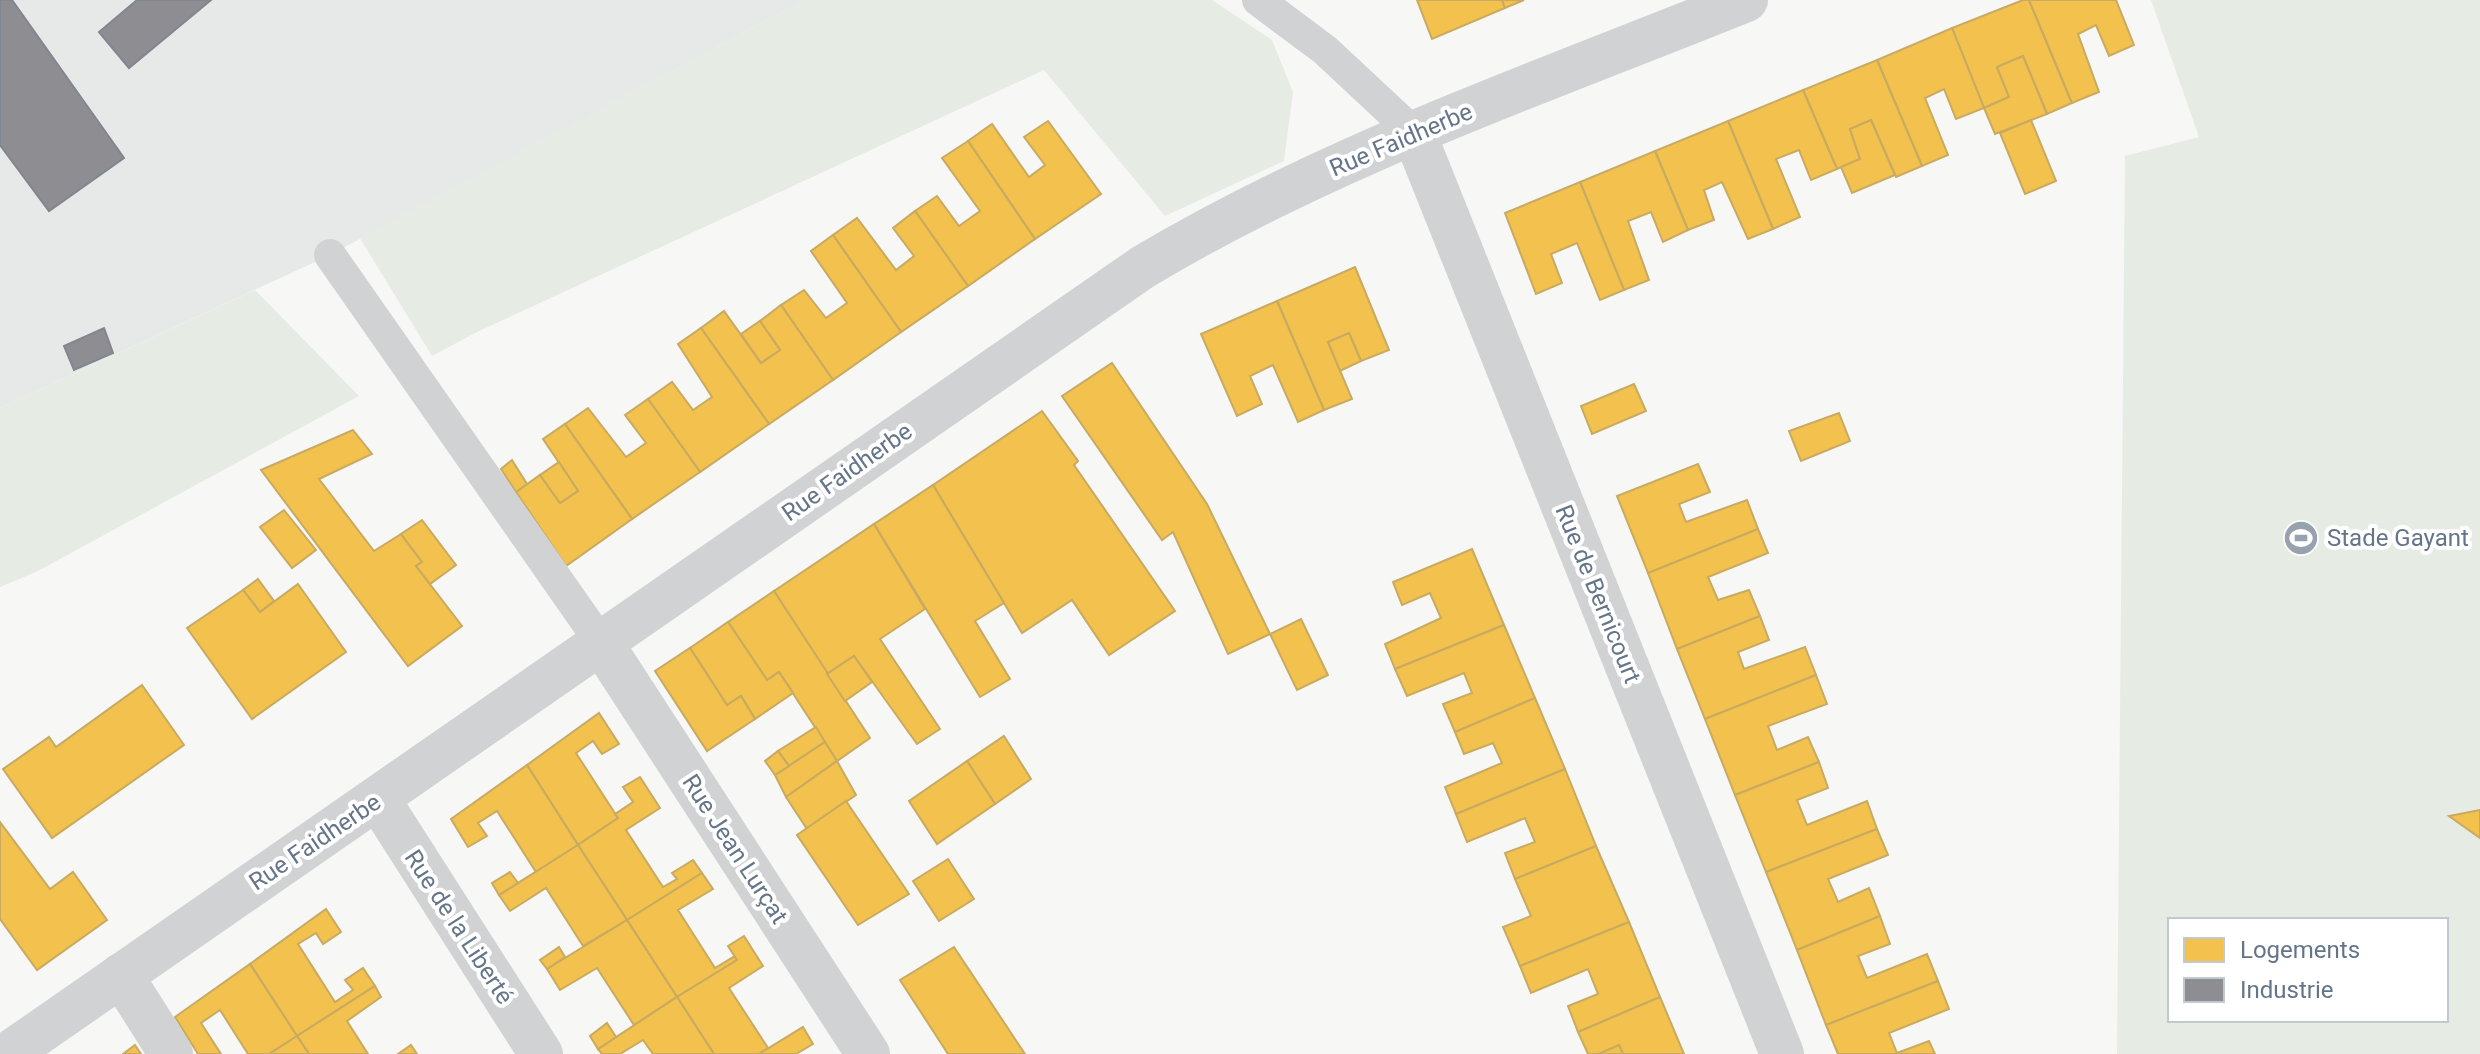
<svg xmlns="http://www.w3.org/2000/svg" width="2480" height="1054" font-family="Roboto,sans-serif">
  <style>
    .built { fill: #e7e9e9 }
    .green { fill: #e6ebe4; fill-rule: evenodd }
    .homes { fill: #f2c14e; stroke: #c8aa60; stroke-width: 2 }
    .industry { fill: #8d8d92; stroke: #81868f; stroke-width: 2 }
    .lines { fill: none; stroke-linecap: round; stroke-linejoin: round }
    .lane { stroke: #d1d2d3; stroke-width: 32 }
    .street { stroke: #d1d2d3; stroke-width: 44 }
    .labels { text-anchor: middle; stroke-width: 8; stroke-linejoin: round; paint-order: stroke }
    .street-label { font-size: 24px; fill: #657589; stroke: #fff }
    .poi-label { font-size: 24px; fill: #657589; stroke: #fff; text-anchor: start }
  </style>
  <rect width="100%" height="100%" fill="#f7f7f6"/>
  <!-- built -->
  <polygon class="built" points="0,0 804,0 330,255 0,408"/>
  <!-- green -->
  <g class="green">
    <polygon points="804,0 1212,0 1272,40 1293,92 1284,161 1165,216 1044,70 477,332 432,356 360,238"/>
    <path d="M 2151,0 L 2480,0 L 2480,1054 L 2117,1054 L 2125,156 L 2199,137 ZM 2170,920 L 2446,920 L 2446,1020 L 2170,1020 Z"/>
    <polygon points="255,290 359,396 38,571 0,587 0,408"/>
  </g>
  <!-- homes -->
  <g class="homes">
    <polygon points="1417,0 1502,0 1505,8 1432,39"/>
    <polygon points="1502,0 1524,0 1505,8"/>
    <polygon points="2023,0 2029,0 2072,103 2047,114 2023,56 1997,67 2009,97 1984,108 1952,28"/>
    <polygon points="2029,0 2116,0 2134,45 2109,56 2096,25 2078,34 2099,92 2072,103"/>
    <polygon points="1952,28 1984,108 1956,119 1944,89 1925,98 1948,155 1922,166 1877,60"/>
    <polygon points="2023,56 2047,114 1995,134 1984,108 2009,97 1997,67"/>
    <polygon points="1877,60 1922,166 1896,177 1871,120 1850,129 1860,159 1837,169 1803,90"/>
    <polygon points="1803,90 1837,169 1811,180 1799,150 1776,159 1800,217 1773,229 1728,121"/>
    <polygon points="1871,120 1895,175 1852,193 1841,167 1860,159 1850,129"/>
    <polygon points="2031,120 2056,181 2025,194 2000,133"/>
    <polygon points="1048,121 1101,194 1035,239 968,141 992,124 1029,177 1045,165 1024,137"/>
    <polygon points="1728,121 1773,229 1748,239 1722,182 1704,190 1714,220 1688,230 1655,151"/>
    <polygon points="968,141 1035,239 968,286 915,211 937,196 959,226 980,211 942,158"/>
    <polygon points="1655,151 1688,230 1663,242 1651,212 1628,221 1649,280 1624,290 1580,182"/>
    <polygon points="1580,182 1624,290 1600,300 1577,243 1551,254 1562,283 1536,294 1505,213"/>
    <polygon points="915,211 968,286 901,332 833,235 857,218 896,270 914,256 893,228"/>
    <polygon points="833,235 901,332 833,380 781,305 804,290 826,318 847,303 811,251"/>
    <polygon points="1355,267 1389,350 1361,361 1349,333 1328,342 1352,399 1324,410 1277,301"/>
    <polygon points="1277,301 1324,410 1298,422 1273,365 1250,376 1262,404 1237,416 1201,334"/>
    <polygon points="781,305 833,380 769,424 701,328 724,311 761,363 780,350 760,321"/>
    <polygon points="760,321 780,350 761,363 741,334"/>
    <polygon points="701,328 769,424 700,472 648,399 672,382 693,410 712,397 678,344"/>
    <polygon points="1349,333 1361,361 1340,371 1328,342"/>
    <polygon points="1112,363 1207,504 1270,634 1228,654 1173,532 1162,540 1062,396"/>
    <polygon points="1634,384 1646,411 1592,434 1581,406"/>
    <polygon points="648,399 700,472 632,519 565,424 588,408 626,457 646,443 625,415"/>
    <polygon points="1042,411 1078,461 1074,465 1175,611 1109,655 1072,600 1022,633 933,485"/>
    <polygon points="1839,413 1850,441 1801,461 1789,431"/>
    <polygon points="565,424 632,519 566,566 516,492 540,475 560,503 578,491 543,439"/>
    <polygon points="353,430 372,454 319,479 374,551 401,534 422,562 416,566 462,626 408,666 261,470"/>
    <polygon points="512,460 527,484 516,492 501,469"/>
    <polygon points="559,462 578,491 560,503 540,475"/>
    <polygon points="1698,464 1710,492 1679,504 1686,522 1747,500 1758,529 1648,573 1617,496"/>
    <polygon points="933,485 1004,603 975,621 1010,679 980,697 874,524"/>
    <polygon points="284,510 316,550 292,568 260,527"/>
    <polygon points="422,520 456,565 430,584 416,566 422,562 401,534"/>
    <polygon points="874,524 925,609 880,639 940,729 917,744 854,656 827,674 774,591"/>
    <polygon points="1758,529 1768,553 1708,577 1718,600 1749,590 1760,616 1677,649 1648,573"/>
    <polygon points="1472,549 1504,625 1395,669 1385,644 1441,618 1430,593 1402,605 1393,582"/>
    <polygon points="258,579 274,601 260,612 243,590"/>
    <polygon points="298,584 346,652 252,719 187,628 243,590 260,612"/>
    <polygon points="774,591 870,738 837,761 779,672 767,680 728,622"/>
    <polygon points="1760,616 1769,640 1738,652 1744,669 1805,647 1816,675 1705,719 1677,649"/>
    <polygon points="1301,619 1328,675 1297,690 1270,634"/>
    <polygon points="728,622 767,680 779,672 793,693 755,719 741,696 727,705 690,648"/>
    <polygon points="1504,625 1535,698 1455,732 1443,704 1472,693 1464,673 1407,696 1395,669"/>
    <polygon points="690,648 727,705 741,696 755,719 707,751 655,671"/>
    <polygon points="854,656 872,682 845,701 827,674"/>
    <polygon points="1816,675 1827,704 1768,726 1777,750 1808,737 1819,762 1735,795 1705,719"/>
    <polygon points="142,685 184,745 52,838 3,769 49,737 56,747"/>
    <polygon points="1535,698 1565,769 1456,814 1445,787 1502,763 1493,743 1464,754 1455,732"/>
    <polygon points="599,713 619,744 602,754 593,741 576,753 618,818 578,845 527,765"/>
    <polygon points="816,727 825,742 789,766 778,751"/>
    <polygon points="1004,736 1031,779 995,804 967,761"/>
    <polygon points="825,742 837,761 786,797 775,775"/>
    <polygon points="778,751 789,766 775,775 765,761"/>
    <polygon points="837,761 856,795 807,829 786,797"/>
    <polygon points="967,761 995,804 937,844 909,801"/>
    <polygon points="1819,762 1828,788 1797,800 1807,825 1867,801 1877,829 1766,872 1735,795"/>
    <polygon points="527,765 578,845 536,872 497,811 478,823 487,836 468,847 451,819"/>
    <polygon points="1565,769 1596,846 1515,879 1505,853 1535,842 1525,818 1467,842 1456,814"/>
    <polygon points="640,777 660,808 626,830 663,887 677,879 672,873 693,860 702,873 627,920 578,845 618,818 615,814 633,802 623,787"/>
    <polygon points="846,801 909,894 858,925 797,835"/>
    <polygon points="2480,810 2480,838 2449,816"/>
    <polygon points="0,822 50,889 73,872 107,920 37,970 0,919"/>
    <polygon points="1877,829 1888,855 1828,879 1838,902 1869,888 1880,916 1797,950 1766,872"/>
    <polygon points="578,845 627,920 583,946 546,888 510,911 499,895"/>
    <polygon points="1596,846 1629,922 1520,966 1503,927 1531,916 1515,879"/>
    <polygon points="948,859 974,899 939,921 913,881"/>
    <polygon points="510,872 518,883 499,895 492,883"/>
    <polygon points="702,873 713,889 678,910 715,968 735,956 737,960 677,997 627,920"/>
    <polygon points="326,909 341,932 323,944 316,933 298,944 335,1002 353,990 345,980 363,968 375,986 297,1036 250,964"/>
    <polygon points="1880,916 1890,944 1858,956 1867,978 1927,954 1938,981 1826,1025 1797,950"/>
    <polygon points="627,920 677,997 634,1025 597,968 560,990 547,969"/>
    <polygon points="1629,922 1660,997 1578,1032 1568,1006 1598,994 1588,969 1531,993 1520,966"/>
    <polygon points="744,936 763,966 729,988 768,1048 759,1054 714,1054 677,997 737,960 728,946"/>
    <polygon points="559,947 565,957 547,969 540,960"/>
    <polygon points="954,947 1025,1054 948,1054 900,980"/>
    <polygon points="250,964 297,1036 269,1054 248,1054 220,1010 201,1023 221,1054 198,1054 175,1017"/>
    <polygon points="1938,981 1949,1009 1889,1033 1897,1053 1929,1041 1935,1054 1838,1054 1826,1025"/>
    <polygon points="375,986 381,997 347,1021 368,1054 309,1054 297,1036"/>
    <polygon points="677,997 714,1054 653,1054 643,1040 620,1054 602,1054 598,1049"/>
    <polygon points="1660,997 1684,1054 1623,1054 1619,1045 1599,1054 1588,1054 1578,1032"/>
    <polygon points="607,1023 616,1037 598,1049 590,1036"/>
    <polygon points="803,1027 813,1044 796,1054 759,1054"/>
    <polygon points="297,1036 309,1054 269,1054"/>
    <polygon points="135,1045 141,1054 123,1054"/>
    <polygon points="411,1045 417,1054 398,1054"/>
    <polygon points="1619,1045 1623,1054 1599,1054"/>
  </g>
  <!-- industry -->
  <g class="industry">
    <polygon points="0,0 12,0 124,158 49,211 0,145"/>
    <polygon points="137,0 211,0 129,68 99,32"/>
    <polygon points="104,328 113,353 74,370 64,346"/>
  </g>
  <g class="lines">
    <!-- lane -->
    <g class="lane">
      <polyline points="1258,0 1325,50 1414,133"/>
      <polyline points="330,255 602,644"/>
    </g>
    <!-- street -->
    <g class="street">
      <polyline points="1414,133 1782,1054"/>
      <polyline points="602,644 868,1054"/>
      <polyline points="378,799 541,1054"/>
      <polyline points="121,975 171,1054"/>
      <path d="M 8,1054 L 1143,267 C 1332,154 1543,82 1746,0"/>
    </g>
  </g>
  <!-- icons -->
  <defs>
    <g id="stadium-disc" transform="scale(1.8)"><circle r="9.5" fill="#98a2af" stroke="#fff"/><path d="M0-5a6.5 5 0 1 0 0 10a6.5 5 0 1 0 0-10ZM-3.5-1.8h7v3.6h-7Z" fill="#fff"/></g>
  </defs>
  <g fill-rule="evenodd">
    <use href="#stadium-disc" x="2301" y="538"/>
  </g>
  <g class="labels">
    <!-- street labels -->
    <g class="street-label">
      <text transform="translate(1401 140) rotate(-23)" y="8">Rue Faidherbe</text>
      <text transform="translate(847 472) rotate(-35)" y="8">Rue Faidherbe</text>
      <text transform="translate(1598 594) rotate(68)" y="8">Rue de Bernicourt</text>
      <text transform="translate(315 842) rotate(-34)" y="8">Rue Faidherbe</text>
      <text transform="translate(735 849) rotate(57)" y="8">Rue Jean Lurçat</text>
      <text transform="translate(459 927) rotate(57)" y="8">Rue de la Liberté</text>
    </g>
    <!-- poi labels -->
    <g class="poi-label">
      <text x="2327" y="546">Stade Gayant</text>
    </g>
  </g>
  <!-- legend -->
  <rect x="2168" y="918" width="280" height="104" fill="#ffffff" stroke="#c1c8d0" stroke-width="2"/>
  <rect x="2184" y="938" width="40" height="24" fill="#f2c14e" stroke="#c1c8d0" stroke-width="2"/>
  <text x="2240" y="958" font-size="24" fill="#657589">Logements</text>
  <rect x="2184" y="978" width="40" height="24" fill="#8d8d92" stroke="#c1c8d0" stroke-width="2"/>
  <text x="2240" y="998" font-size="24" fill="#657589">Industrie</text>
</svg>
